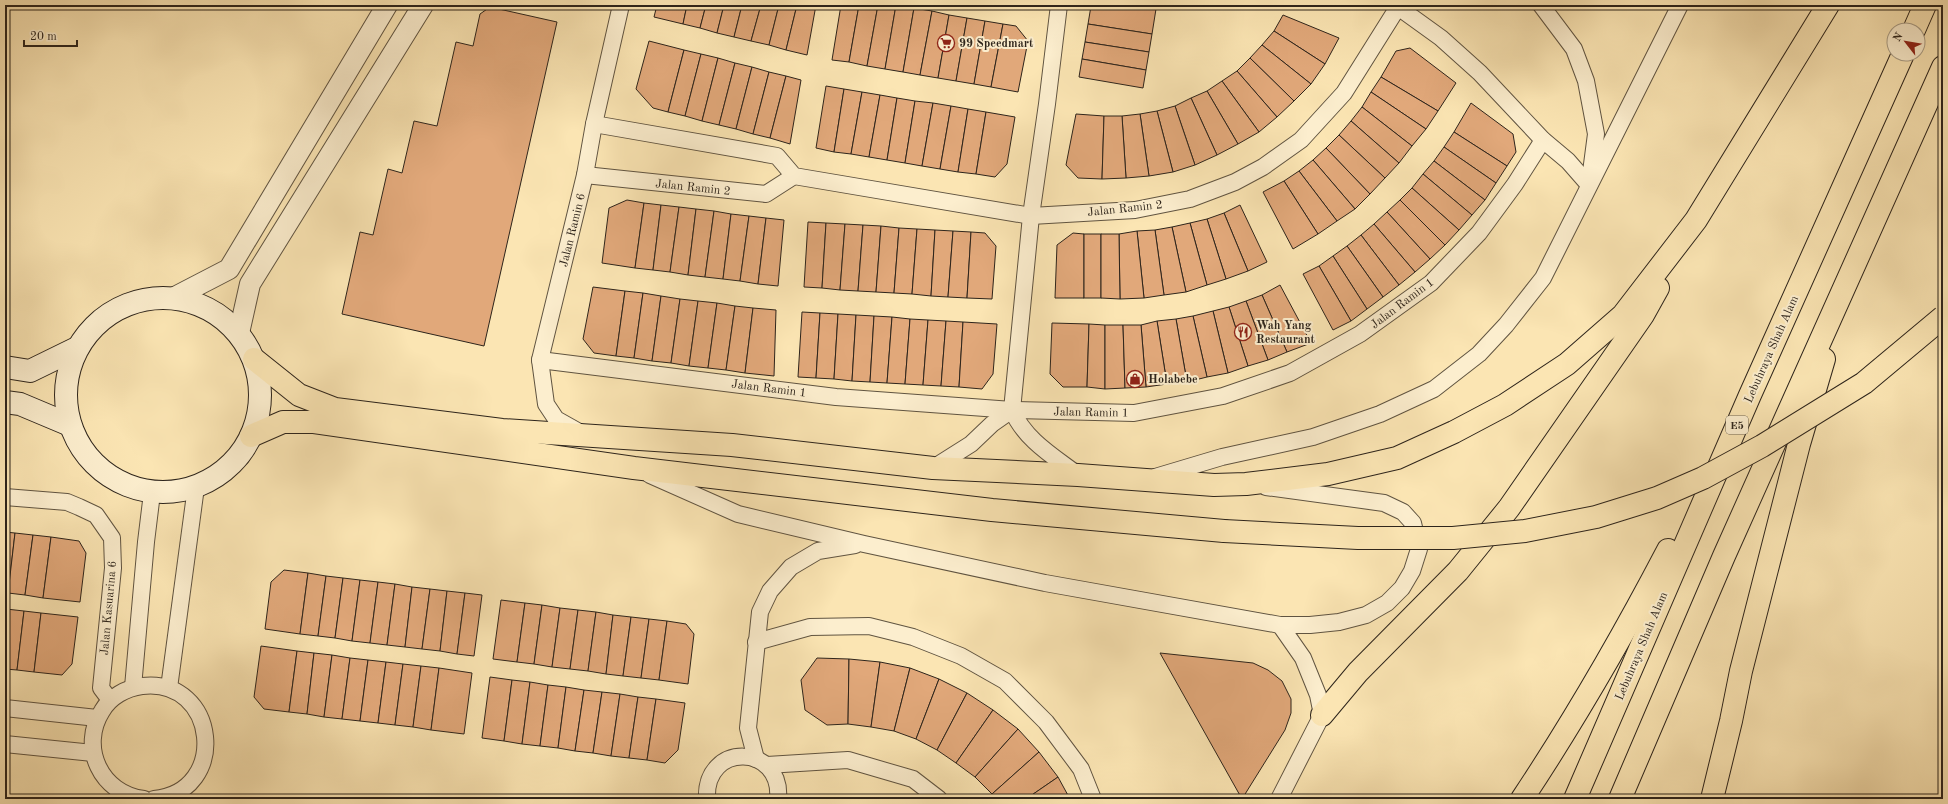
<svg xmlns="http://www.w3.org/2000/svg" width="1948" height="804" font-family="'Old Standard TT',serif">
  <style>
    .building { fill: #e1a87a; stroke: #2d241b }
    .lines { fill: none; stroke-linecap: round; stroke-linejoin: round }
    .minor-casing { stroke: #605441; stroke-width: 18 }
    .tertiary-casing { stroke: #605441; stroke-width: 22 }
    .secondary-casing { stroke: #2d241b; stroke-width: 24 }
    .motorway-casing { stroke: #2d241b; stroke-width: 24 }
    .minor { stroke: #fceece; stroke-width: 16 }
    .tertiary { stroke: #fceece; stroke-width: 20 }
    .secondary { stroke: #fceece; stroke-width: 22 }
    .motorway { stroke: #fbe5b3; stroke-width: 22 }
    .motorway-bridge-casing { stroke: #2d241b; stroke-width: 24; stroke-linecap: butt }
    .motorway-bridge { stroke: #fbe5b3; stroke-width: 22 }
    .labels { text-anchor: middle; stroke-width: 4; stroke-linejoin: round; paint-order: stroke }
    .shield { fill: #fceece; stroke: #6b6151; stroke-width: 1 }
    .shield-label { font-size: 11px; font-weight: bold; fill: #2d241b }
    .poi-label { font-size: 12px; font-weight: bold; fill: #2d241b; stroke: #fceece; text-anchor: start }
    .street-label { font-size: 12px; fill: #2d241b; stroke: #fceece }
  </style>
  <rect width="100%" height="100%" fill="#fbe5b3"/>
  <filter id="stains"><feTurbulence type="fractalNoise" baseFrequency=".005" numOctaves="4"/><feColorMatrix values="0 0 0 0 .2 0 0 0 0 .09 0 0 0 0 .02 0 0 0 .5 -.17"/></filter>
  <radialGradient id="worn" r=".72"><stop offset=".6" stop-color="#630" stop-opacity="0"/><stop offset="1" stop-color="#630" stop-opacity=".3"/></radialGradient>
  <!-- building -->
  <g class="building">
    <polygon points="657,5 687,5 683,24 654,17"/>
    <polygon points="687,5 706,5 700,28 683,24"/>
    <polygon points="706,5 724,5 717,33 700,28"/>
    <polygon points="724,5 742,5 734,37 717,33"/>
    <polygon points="742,5 761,5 751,41 734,37"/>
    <polygon points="761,5 779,5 769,45 751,41"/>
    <polygon points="779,5 797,5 786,50 769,45"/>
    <polygon points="797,5 816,5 807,55 786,50"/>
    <polygon points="841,5 859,5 849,62 832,60"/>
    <polygon points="859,5 878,5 867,66 849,62"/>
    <polygon points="878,5 896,5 885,69 867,66"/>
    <polygon points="896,5 914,8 903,72 885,69"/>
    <polygon points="1091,6 1156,9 1152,34 1088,24"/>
    <polygon points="490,7 557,22 484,346 342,314 360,232 373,235 388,169 402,173 414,121 437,126 456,42 473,46 480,14"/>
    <polygon points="914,8 932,11 920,75 903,72"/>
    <polygon points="932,11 949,15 938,78 920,75"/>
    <polygon points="949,15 967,18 956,81 938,78"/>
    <polygon points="1283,15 1339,38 1325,64 1274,31"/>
    <polygon points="967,18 985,21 974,84 956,81"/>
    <polygon points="985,21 1003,24 991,87 974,84"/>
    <polygon points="1003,24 1016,26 1028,41 1018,92 991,87"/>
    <polygon points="1088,24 1152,34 1149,52 1085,42"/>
    <polygon points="1274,31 1325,64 1311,84 1262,45"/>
    <polygon points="649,41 684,50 668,112 653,108 636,89"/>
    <polygon points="1085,42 1149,52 1146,70 1082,59"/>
    <polygon points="1262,45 1311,84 1294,101 1250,58"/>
    <polygon points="1410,48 1456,83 1438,111 1381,77 1396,51"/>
    <polygon points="684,50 701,54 685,116 668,112"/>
    <polygon points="701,54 718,58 702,121 685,116"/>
    <polygon points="718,58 735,63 719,125 702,121"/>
    <polygon points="1250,58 1294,101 1277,117 1237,71"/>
    <polygon points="1082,59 1146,70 1143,88 1079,77"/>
    <polygon points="735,63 752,67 736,129 719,125"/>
    <polygon points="752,67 769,72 753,134 736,129"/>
    <polygon points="1237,71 1277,117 1259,132 1222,81"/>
    <polygon points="769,72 786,76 770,138 753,134"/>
    <polygon points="786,76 801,80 790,144 770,138"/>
    <polygon points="1381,77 1438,111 1426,129 1371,92"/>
    <polygon points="1222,81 1259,132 1238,144 1207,91"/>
    <polygon points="826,86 844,89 834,152 816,148"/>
    <polygon points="844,89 862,92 851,154 834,152"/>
    <polygon points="1207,91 1238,144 1217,155 1191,98"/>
    <polygon points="862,92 880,95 869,157 851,154"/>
    <polygon points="1371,92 1426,129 1412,146 1362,107"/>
    <polygon points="880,95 897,98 887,160 869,157"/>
    <polygon points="897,98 915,101 905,163 887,160"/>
    <polygon points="1191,98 1217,155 1195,165 1175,106"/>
    <polygon points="915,101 933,103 922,166 905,163"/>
    <polygon points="933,103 951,106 940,169 922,166"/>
    <polygon points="1471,103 1513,134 1516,152 1507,166 1454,132"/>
    <polygon points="951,106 968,109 958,172 940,169"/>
    <polygon points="1175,106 1195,165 1173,172 1157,111"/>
    <polygon points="1362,107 1412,146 1399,163 1351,121"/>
    <polygon points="968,109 986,112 976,174 958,172"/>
    <polygon points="1157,111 1173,172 1149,176 1140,114"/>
    <polygon points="986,112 1015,117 1007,164 995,177 976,174"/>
    <polygon points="1076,114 1104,116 1102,179 1078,178 1066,165"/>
    <polygon points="1140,114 1149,176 1126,178 1122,116"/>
    <polygon points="1104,116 1122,116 1126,178 1102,179"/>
    <polygon points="1351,121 1399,163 1385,178 1339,135"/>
    <polygon points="1454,132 1507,166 1496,183 1444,147"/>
    <polygon points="1339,135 1385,178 1370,194 1326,148"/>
    <polygon points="1444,147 1496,183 1485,200 1434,161"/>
    <polygon points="1326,148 1370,194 1355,209 1313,160"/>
    <polygon points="1313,160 1355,209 1337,221 1299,171"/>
    <polygon points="1434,161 1485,200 1472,215 1423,174"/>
    <polygon points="1299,171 1337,221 1318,234 1284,181"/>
    <polygon points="1423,174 1472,215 1459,230 1412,188"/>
    <polygon points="1284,181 1318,234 1293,249 1263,192"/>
    <polygon points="1412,188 1459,230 1445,245 1400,200"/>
    <polygon points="627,200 644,203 635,268 602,263 609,208"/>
    <polygon points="1400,200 1445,245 1430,259 1387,212"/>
    <polygon points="644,203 661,205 653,270 635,268"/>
    <polygon points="661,205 679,207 670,272 653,270"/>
    <polygon points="1240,205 1267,262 1248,271 1224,213"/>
    <polygon points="679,207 696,209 688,275 670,272"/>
    <polygon points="696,209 714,211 705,277 688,275"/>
    <polygon points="714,211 731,214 723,279 705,277"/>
    <polygon points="1387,212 1430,259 1415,272 1374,224"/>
    <polygon points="1224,213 1248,271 1226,279 1207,219"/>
    <polygon points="731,214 749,216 740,281 723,279"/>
    <polygon points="749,216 766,218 758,284 740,281"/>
    <polygon points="766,218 784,220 778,286 758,284"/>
    <polygon points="1207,219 1226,279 1207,285 1190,223"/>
    <polygon points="808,222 826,223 822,288 804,287"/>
    <polygon points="826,223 845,224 840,290 822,288"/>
    <polygon points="1190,223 1207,285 1186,292 1172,227"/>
    <polygon points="845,224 863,225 858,291 840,290"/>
    <polygon points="1374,224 1415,272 1399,285 1361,235"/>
    <polygon points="863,225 881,226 876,292 858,291"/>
    <polygon points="881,226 899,228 894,293 876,292"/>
    <polygon points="1172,227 1186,292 1164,295 1155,230"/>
    <polygon points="899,228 917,229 912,294 894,293"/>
    <polygon points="917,229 935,230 931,296 912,294"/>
    <polygon points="935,230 953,231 948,297 931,296"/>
    <polygon points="1155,230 1164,295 1144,298 1137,231"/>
    <polygon points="953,231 971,232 967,298 948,297"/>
    <polygon points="1137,231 1144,298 1120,299 1119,234"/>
    <polygon points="971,232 985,233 996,246 992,299 967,298"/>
    <polygon points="1073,233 1084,234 1084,298 1055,298 1057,245"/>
    <rect x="1084" y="234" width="17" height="64"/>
    <polygon points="1101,234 1119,234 1120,299 1101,298"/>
    <polygon points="1361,235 1399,285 1383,297 1347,246"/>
    <polygon points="1347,246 1383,297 1367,309 1333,256"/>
    <polygon points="1333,256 1367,309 1351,321 1319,266"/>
    <polygon points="1319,266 1351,321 1333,330 1303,274"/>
    <polygon points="1280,285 1311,343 1287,352 1262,295"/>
    <polygon points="593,287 625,291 616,356 594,353 583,339"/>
    <polygon points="625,291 643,293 634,358 616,356"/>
    <polygon points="643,293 661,296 652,361 634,358"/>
    <polygon points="1262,295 1287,352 1268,360 1246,301"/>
    <polygon points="661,296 680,299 671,363 652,361"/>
    <polygon points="680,299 698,301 689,366 671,363"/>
    <polygon points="698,301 717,303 708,368 689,366"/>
    <polygon points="1246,301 1268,360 1248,366 1229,307"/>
    <polygon points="717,303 735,306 726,370 708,368"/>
    <polygon points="735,306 753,308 745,373 726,370"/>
    <polygon points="1229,307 1248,366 1228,373 1213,311"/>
    <polygon points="753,308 776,310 774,376 745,373"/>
    <polygon points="1213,311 1228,373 1207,377 1193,316"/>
    <polygon points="802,312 820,313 816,378 798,377"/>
    <polygon points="820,313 838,314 834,379 816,378"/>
    <polygon points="838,314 856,315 852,381 834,379"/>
    <polygon points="856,315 874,316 870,382 852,381"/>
    <polygon points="874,316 892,317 887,383 870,382"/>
    <polygon points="1193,316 1207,377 1187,382 1176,319"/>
    <polygon points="892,317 910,319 905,384 887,383"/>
    <polygon points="910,319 928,320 923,385 905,384"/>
    <polygon points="1176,319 1187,382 1167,384 1157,321"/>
    <polygon points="928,320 946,321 941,386 923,385"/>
    <polygon points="946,321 963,322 959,387 941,386"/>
    <polygon points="1157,321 1167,384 1146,387 1141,325"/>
    <polygon points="963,322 997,324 993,374 982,389 959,387"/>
    <polygon points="1052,323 1089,324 1087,387 1063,387 1050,374"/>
    <polygon points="1089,324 1105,325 1105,389 1087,387"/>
    <polygon points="1105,325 1123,325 1125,388 1105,389"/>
    <polygon points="1123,325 1141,325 1146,387 1125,388"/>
    <polygon points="5,532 15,533 8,593 5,593"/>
    <polygon points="15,533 33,535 25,595 8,593"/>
    <polygon points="33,535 51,537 43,598 25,595"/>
    <polygon points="51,537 79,541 86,553 80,602 43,598"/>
    <polygon points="284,570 308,573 300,634 265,629 271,582"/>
    <polygon points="308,573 326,576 318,636 300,634"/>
    <polygon points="326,576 343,578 335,638 318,636"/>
    <polygon points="343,578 360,580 352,641 335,638"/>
    <polygon points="360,580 378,582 370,643 352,641"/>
    <polygon points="378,582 395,584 387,645 370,643"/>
    <polygon points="395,584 412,587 405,647 387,645"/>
    <polygon points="412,587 430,589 422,649 405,647"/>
    <polygon points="430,589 447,591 440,651 422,649"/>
    <polygon points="447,591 465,593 457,654 440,651"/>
    <polygon points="465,593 482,595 474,656 457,654"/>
    <polygon points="501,600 525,603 517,662 493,659"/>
    <polygon points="525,603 542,605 534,664 517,662"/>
    <polygon points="542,605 560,608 552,667 534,664"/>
    <polygon points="560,608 578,610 570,669 552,667"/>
    <polygon points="6,609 24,611 17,670 5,669"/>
    <polygon points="578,610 596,612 588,671 570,669"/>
    <polygon points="24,611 41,613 34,672 17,670"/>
    <polygon points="596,612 613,615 606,674 588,671"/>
    <polygon points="41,613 78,617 72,664 62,675 34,672"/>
    <polygon points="613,615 631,617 623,676 606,674"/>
    <polygon points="631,617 649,619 641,678 623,676"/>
    <polygon points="649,619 667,621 659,680 641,678"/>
    <polygon points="667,621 686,624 694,634 688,684 659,680"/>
    <polygon points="261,646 297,651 289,712 264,709 254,697"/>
    <polygon points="297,651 314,653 307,714 289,712"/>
    <polygon points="314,653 332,655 324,717 307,714"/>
    <polygon points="1160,653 1253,663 1268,670 1282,681 1291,699 1291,713 1285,730 1242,799"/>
    <polygon points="332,655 350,658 342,719 324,717"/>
    <polygon points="350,658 368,660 360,721 342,719"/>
    <polygon points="817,658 849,659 848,724 827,725 805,710 801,680"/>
    <polygon points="849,659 880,662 871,727 848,724"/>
    <polygon points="368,660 386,662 378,723 360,721"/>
    <polygon points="386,662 403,664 395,725 378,723"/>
    <polygon points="880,662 910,668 894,731 871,727"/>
    <polygon points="403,664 421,666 413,727 395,725"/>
    <polygon points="421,666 439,668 431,730 413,727"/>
    <polygon points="439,668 472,673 464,734 431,730"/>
    <polygon points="910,668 939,679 916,739 894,731"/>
    <polygon points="490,677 512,680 504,741 482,738"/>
    <polygon points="939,679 967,693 937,750 916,739"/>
    <polygon points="512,680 530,682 522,744 504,741"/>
    <polygon points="530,682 548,685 540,746 522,744"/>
    <polygon points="548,685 566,687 558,748 540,746"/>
    <polygon points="566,687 584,690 575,751 558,748"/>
    <polygon points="584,690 602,692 593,753 575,751"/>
    <polygon points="602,692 620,694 611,756 593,753"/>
    <polygon points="967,693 993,710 956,763 937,750"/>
    <polygon points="620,694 638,697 629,758 611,756"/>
    <polygon points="638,697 656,699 647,760 629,758"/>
    <polygon points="656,699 685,703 678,750 665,763 647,760"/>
    <polygon points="993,710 1018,729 975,777 956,763"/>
    <polygon points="1018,729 1039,752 992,794 975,777"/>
    <polygon points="1039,752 1058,777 1026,799 995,799 992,794"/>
    <polygon points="1058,777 1070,799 1026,799"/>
  </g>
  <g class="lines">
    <!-- minor casing -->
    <g class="minor-casing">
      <g id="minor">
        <path d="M 1059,5 L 1047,104 L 1031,216 L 1012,410 C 1025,440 1053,456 1078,475"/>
        <polyline points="1541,5 1574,49 1586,81 1596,134 1591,172"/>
        <polyline points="594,124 777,156 794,176 1031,216 1135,210 1190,199 1235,182 1263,167 1301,140 1344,93 1398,7 1441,38 1480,73 1543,140 1568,161 1589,185"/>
        <polyline points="585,175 766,194 794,176"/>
        <polyline points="540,360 836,397 1012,410 1134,413 1223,396 1290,373 1360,334 1431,283 1479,233 1515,184 1543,140"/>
        <polyline points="581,433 556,419 546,404 540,360 585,175 594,124 621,5"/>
        <polyline points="933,468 971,444 992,424 1012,410"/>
        <polyline points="650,475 738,514 864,544 1045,583 1280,625 1310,625 1339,622 1366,615 1387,603 1402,588 1412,571 1419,549 1413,523 1403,512 1384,503 1266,487"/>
        <polyline points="1155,477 1222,457 1313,437 1380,414 1434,389 1479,354 1506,325 1543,278 1680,5"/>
        <polyline points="5,497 67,502 79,507 96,515 112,538 113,568 101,688 110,700"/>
        <polyline points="756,642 810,627 869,626 913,637 961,656 1005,681 1046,722 1081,769 1093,799"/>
        <polyline points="133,687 146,542 152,493"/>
        <polyline points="169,688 196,487"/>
        <polyline points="5,708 97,718"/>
        <polyline points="5,744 93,753"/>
        <polyline points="756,759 748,728 760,612 770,591 791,567 818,551 855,545"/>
        <polyline points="767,765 848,760 913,779 939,799"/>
        <path d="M 144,799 C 101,794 79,747 102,711 C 110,697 126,688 142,686 C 218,677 230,792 154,799"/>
        <path d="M 707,799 C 704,741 783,744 778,799"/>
        <polyline points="1279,799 1322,715 1318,695 1303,658 1280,625"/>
      </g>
    </g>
    <!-- tertiary casing -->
    <g class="tertiary-casing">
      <g id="tertiary">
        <polyline points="175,297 229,269 387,5"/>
        <polyline points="239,333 250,284 423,5"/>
      </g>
    </g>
    <!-- secondary casing -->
    <g class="secondary-casing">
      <g id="secondary">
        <circle cx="163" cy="395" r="97"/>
        <polyline points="5,367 30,371 77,348"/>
        <polyline points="5,402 20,404 70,425"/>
      </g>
    </g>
    <!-- motorway casing -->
    <g class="motorway-casing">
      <g id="motorway">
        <polyline points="1914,30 1925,5"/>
        <polyline points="254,359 299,395 335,409 502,430 732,445 933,468 1078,475 1214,485 1246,484 1328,474 1397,458 1454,432 1505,405 1567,364 1623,315 1696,220 1828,5"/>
        <polyline points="251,436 283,422 314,422 634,468 992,510 1224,531"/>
        <polyline points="1322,715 1358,672 1458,571 1509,508 1643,315 1658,288"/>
        <path d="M 1522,799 C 1575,719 1623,636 1668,550"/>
        <polyline points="1575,799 1750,395 1903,54"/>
        <polyline points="1620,799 1724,556 1943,67"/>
        <polyline points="1712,799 1731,721 1741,671 1799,444 1824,359"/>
      </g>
    </g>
    <!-- minor -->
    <use href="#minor" class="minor"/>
    <!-- tertiary -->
    <use href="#tertiary" class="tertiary"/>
    <!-- secondary -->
    <use href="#secondary" class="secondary"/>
    <!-- motorway -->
    <use href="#motorway" class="motorway"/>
    <!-- motorway-bridge casing -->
    <g class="motorway-bridge-casing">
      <polyline id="motorway-bridge" points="1224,531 1358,538 1453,538 1525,531 1596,517 1657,498 1703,478 1762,446 1864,383 1943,317"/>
    </g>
    <!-- motorway-bridge -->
    <use href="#motorway-bridge" class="motorway-bridge"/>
  </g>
  <!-- icons -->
  <defs>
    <g id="supermarket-ring" transform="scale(0.9)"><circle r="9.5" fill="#fceece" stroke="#8f2418" stroke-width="1.5"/><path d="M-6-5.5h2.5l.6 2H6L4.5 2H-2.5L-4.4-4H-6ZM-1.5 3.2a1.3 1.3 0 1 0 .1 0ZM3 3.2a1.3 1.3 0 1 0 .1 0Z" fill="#8f2418"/></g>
    <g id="restaurant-ring" transform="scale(0.9)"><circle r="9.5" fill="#fceece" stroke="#8f2418" stroke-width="1.5"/><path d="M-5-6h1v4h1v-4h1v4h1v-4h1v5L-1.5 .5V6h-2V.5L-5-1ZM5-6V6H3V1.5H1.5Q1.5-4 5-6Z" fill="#8f2418"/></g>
    <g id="shop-ring" transform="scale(0.9)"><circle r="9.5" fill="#fceece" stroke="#8f2418" stroke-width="1.5"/><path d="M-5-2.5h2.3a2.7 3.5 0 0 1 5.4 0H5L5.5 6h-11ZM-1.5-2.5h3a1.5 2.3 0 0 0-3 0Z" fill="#8f2418"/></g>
  </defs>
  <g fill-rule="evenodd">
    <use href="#supermarket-ring" x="946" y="43"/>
    <use href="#restaurant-ring" x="1243" y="332"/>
    <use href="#shop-ring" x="1135" y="379"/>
  </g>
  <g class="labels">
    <!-- shield labels -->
    <rect class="shield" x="1726" y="416" width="22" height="18" rx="3"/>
    <g class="shield-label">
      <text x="1737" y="429">E5</text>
    </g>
    <!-- poi labels -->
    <g class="poi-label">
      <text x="959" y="47">99 Speedmart</text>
      <text x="1256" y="329">Wah Yang<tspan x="1256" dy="14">Restaurant</tspan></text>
      <text x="1148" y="383">Holabebe</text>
    </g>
    <!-- street labels -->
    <g class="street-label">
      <text transform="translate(693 187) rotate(6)" y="4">Jalan Ramin 2</text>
      <text transform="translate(1125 208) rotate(-6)" y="4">Jalan Ramin 2</text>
      <text transform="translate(572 230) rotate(-76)" y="4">Jalan Ramin 6</text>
      <text transform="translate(1402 303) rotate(-37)" y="4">Jalan Ramin 1</text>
      <text transform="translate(1771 349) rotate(-66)" y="4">Lebuhraya Shah Alam</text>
      <text transform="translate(769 388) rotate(7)" y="4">Jalan Ramin 1</text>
      <text transform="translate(1091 412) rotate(1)" y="4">Jalan Ramin 1</text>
      <text transform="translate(108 608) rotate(-85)" y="4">Jalan Kasuarina 6</text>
      <text transform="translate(1641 646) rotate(-67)" y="4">Lebuhraya Shah Alam</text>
    </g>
  </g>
  <!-- margin -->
  <rect width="1948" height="804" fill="none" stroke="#fbe5b3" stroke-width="20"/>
  <rect x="6" y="6" width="1936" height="792" fill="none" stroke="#2d241b" stroke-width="2"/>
  <rect x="10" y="10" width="1928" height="784" fill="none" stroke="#2d241b"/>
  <!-- north arrow -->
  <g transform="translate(1906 42) rotate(301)"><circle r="19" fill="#fceece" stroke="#a99d86"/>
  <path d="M0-3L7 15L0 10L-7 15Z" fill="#8f2418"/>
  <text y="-6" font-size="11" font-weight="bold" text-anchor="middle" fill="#2d241b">N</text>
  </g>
  <!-- scale -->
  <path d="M24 40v6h53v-6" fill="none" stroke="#2d241b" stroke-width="2"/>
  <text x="30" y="40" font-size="12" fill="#2d241b" stroke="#fceece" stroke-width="3" paint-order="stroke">20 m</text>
  <rect width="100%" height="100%" filter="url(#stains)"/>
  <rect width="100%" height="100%" fill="url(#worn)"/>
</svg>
